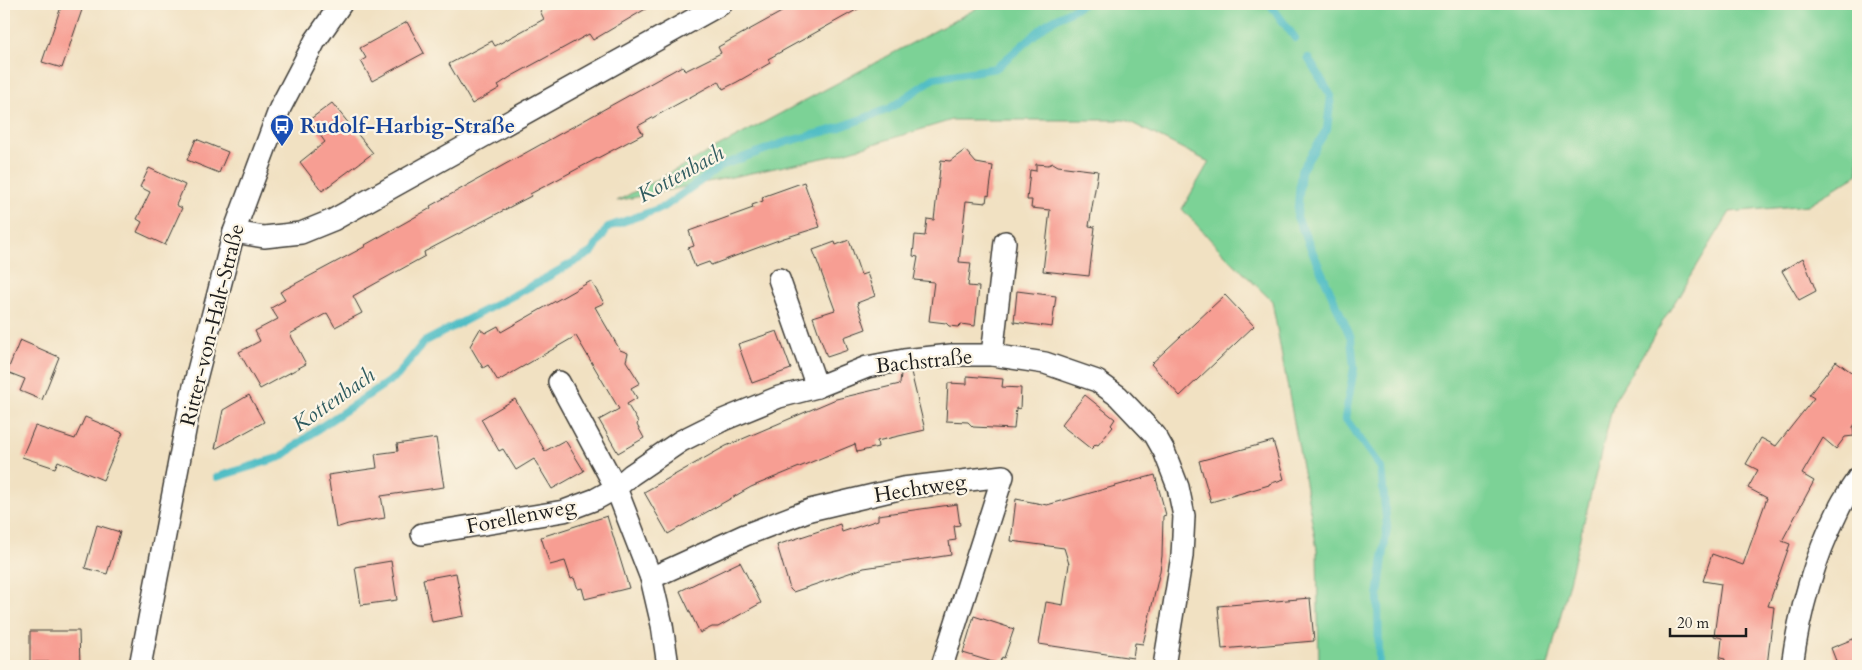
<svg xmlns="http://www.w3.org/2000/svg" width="1862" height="670" font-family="Cardo,serif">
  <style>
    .green { fill: #7cd296; stroke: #4c7759 }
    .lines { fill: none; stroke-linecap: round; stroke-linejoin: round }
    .stream { stroke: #4fbdc5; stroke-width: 8 }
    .building { fill: #f79e93 }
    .minor-casing { stroke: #3c3a35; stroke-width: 24 }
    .minor { stroke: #fff; stroke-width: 21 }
    .labels { text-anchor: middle; stroke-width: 4.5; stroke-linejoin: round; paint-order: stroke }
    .transit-label { font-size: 21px; font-weight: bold; fill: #164399; stroke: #fcf5e5; text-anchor: start }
    .street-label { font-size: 21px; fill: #1c1c1c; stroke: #fcf5e5 }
    .water-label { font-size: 22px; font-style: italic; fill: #305c60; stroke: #fcf5e5 }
  </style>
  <rect width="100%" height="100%" fill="#fcf5e5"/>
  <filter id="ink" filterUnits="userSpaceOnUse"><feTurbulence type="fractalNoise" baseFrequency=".02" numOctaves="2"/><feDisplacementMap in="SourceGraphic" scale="10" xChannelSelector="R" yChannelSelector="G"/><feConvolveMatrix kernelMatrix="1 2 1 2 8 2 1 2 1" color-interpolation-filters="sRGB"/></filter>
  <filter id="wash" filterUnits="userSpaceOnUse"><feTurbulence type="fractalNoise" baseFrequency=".0096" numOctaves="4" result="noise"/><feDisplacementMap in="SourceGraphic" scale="20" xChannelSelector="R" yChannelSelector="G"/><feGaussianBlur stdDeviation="1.12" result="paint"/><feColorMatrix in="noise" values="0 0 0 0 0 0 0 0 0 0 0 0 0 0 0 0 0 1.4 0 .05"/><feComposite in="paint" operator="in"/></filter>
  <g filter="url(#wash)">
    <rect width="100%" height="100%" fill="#f1e1c2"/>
    <!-- green -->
    <polygon class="green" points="985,4 1858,4 1858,174 1808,205 1730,212 1614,401 1548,666 1319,666 1317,549 1272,301 1220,250 1182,209 1209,162 1126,120 952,120 837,155 617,201"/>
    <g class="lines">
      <!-- stream -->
      <g class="stream">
        <polyline points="1270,4 1295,38"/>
        <polyline points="1308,58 1331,96 1327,129 1301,171 1297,217 1351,338 1354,368 1345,418 1381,468 1387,527 1378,597 1379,666"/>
        <polyline points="217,477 281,457 322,426 397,376 424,342 535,284 592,252 608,227 664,207 723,165 786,142 835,129 889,109 934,78 996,68 1048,23 1083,4"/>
      </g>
    </g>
    <g id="blocks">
      <!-- building -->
      <g class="building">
        <polygon points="62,4 84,4 62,68 42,62"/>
        <polygon points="552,4 654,4 593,40 589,34 512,76 498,85 500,88 472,104 449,64 492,41 495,46 544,19 540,11"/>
        <polygon points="796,4 867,4 768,59 770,63 737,82 723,89 719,81 638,126 643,134 530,194 531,196 424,252 425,256 353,296 362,313 335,327 327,313 290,334 306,364 260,389 239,352 260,341 255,331 278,319 271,308 285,300 280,292 366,246 365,245 431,208 430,206 682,66 685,71 721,53 718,47"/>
        <polygon points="407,22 424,53 372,81 361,61 366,58 360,48"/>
        <polygon points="332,103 373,153 322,191 300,162 325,142 309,120"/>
        <polygon points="196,139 228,152 219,173 187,160"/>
        <polygon points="965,150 976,163 993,166 989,196 987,195 986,203 966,201 959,262 971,263 968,286 979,287 975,326 961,324 958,327 949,326 946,323 929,321 934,282 914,280 918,257 913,256 915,235 925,236 927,219 934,220 941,160 950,161"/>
        <polygon points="1053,163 1058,166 1098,171 1089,226 1095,227 1089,276 1043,271 1050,210 1031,208 1032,200 1027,200 1030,170 1036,171 1036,164 1048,165"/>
        <polygon points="149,168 185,185 176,205 182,208 165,245 137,232 142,222 137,219 150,192 140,187"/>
        <polygon points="804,182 820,227 784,238 711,265 709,262 695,267 688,248 694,246 689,231 753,208 752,205 763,201 762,197"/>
        <polygon points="849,240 861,275 867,273 875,296 857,303 866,329 844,337 848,350 827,357 813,317 835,310 813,250 835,242 836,245"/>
        <polygon points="1803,258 1816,291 1799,300 1782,271"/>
        <polygon points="591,281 604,303 595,307 620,350 628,353 626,361 640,383 631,388 637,398 627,404 638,422 637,425 644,438 618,453 599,420 619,409 576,336 498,381 488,365 483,368 470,346 480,329 485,333 498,326 501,332"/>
        <polygon points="1017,291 1056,296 1052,327 1014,322"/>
        <polygon points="1225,295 1254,326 1180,396 1151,364"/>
        <polygon points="777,331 791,369 752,383 738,344"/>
        <polygon points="20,340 59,357 42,400 20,391 25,379 7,372"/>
        <polygon points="1836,361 1858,377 1858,420 1853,427 1854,436 1845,437 1836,449 1823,438 1802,474 1814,481 1782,541 1790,544 1768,606 1774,607 1767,666 1724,666 1725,659 1720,658 1722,638 1714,636 1721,584 1703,581 1712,554 1743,565 1767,498 1748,488 1758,470 1746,464 1761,438 1776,446 1814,398 1809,395"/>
        <polygon points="911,372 925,430 877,441 878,447 857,452 855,444 751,487 668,534 644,492 726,446 836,399 900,384 901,373"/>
        <polygon points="967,376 1003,379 1002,387 1021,388 1020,409 1016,408 1014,429 973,427 968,422 946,421 948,383 967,384"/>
        <polygon points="249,395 264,422 215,449 223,410"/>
        <polygon points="1085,395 1115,419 1111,425 1113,427 1098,445 1096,444 1091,449 1061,425"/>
        <polygon points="515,399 545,451 565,440 584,471 552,489 534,459 516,470 503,449 499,451 481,419"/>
        <polygon points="85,417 123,433 103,480 58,461 55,468 22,457 35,426 75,439"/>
        <polygon points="436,438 444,487 381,496 385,518 348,524 336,528 328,475 377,468 375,454 398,451 397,444"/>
        <polygon points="1273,441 1284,479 1269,484 1269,485 1211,502 1199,461"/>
        <polygon points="1155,475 1166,515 1163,516 1162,556 1160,571 1143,644 1135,643 1133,658 1039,644 1046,602 1063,605 1069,564 1064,548 1011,541 1016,499 1047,505"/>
        <polygon points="957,504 960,525 954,526 956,540 949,541 951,555 864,568 793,592 790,589 777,545 840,524 842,532 878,520 878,515"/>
        <polygon points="607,516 629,588 585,599 582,588 578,589 574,578 571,579 565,561 550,565 541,537"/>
        <polygon points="97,525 120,532 107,574 85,568"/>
        <polygon points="391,561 397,600 361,605 355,567"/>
        <polygon points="740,562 761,603 718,627 712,627 700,633 680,591"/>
        <polygon points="456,573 464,616 432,622 423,579"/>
        <polygon points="1310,598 1314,641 1222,649 1218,606"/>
        <polygon points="974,616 1014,629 1004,658 1002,657 999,664 963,653"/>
        <polygon points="30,631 79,631 80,666 60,666 60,662 30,662"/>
        <polygon points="1858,637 1858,666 1838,666 1831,648"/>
      </g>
    </g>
  </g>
  <g filter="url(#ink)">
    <use href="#blocks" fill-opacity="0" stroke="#3c3a35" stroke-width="1"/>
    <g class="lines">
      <!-- minor casing -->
      <g class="minor-casing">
        <g id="minor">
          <polyline points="234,232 264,237 301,233 333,220 721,4"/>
          <polyline points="779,279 817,387"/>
          <polyline points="992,355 1005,242"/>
          <polyline points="422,534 564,511 596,499 616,488 559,382"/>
          <polyline points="651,578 745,535 810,510 903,488 1003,476 942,666"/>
          <polyline points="140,666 192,394 234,232 280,108 315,41 341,4"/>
          <polyline points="668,666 662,625 651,578 616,488 631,475 681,441 723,420 779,397 817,387 867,367 904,360 951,355 992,355 1045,363 1097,381 1118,396 1155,435 1164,451 1178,487 1184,516 1182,556 1164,666"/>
          <path d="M 1792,666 C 1799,613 1814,559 1838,511 C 1843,499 1851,489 1858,478"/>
        </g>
      </g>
      <!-- minor -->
      <use href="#minor" class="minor"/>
    </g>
  </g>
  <!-- icons -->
  <defs>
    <g id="bus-pin" transform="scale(1.25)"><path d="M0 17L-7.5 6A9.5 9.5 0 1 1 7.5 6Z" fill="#1a4fb4" stroke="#fcf5e5"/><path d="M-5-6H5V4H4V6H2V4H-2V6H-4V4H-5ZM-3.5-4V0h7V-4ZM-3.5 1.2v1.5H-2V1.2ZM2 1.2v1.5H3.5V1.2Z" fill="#fff"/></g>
  </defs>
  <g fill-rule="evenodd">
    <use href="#bus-pin" x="282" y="126"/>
  </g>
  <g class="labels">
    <!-- transit labels -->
    <g class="transit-label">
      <text x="300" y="133">Rudolf-Harbig-Straße</text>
    </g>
    <!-- street labels -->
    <g class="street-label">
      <text transform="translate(212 325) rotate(-76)" y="7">Ritter-von-Halt-Straße</text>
      <text transform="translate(924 361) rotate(-6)" y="7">Bachstraße</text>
      <text transform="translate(920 488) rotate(-9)" y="7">Hechtweg</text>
      <text transform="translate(521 516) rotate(-11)" y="7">Forellenweg</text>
    </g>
    <!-- water labels -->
    <g class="water-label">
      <text transform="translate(680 173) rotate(-29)" y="8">Kottenbach</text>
      <text transform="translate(333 399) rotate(-35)" y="8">Kottenbach</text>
    </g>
  </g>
  <!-- margin -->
  <rect width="1862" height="670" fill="none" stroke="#fcf5e5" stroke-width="20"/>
  <!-- scale -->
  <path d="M1670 628v8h76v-8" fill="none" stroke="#1c1c1c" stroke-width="2.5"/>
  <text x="1677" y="628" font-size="15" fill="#1c1c1c" stroke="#fcf5e5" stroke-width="4" paint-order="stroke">20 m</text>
</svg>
